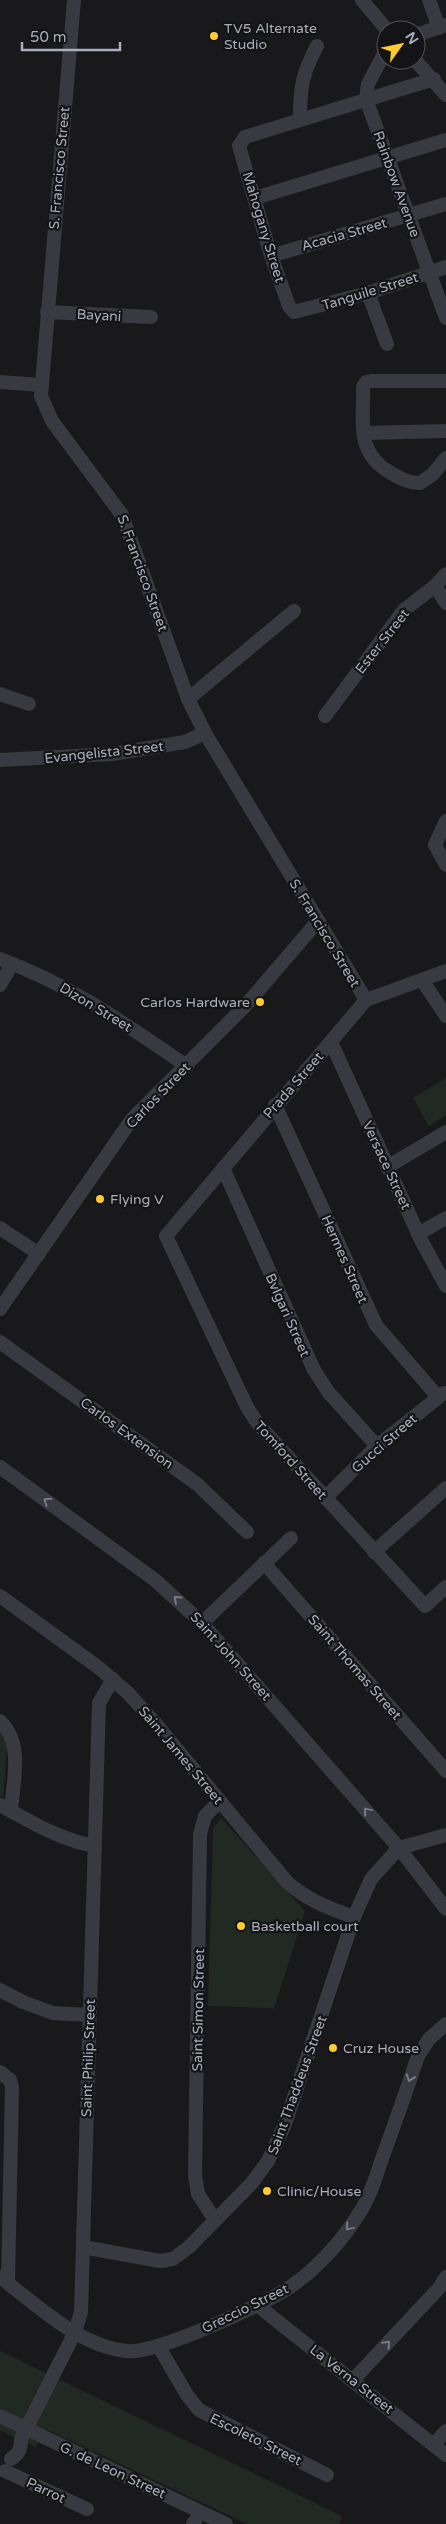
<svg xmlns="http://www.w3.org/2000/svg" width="446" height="2524" font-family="'Varela Round',sans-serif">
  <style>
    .green { fill: #202a22 }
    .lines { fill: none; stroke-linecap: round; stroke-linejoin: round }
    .minor { stroke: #393a41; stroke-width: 14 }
    .oneway { stroke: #777a85 }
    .poi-dot { fill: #ffcc2d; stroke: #141416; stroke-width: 2 }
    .labels { text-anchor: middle; stroke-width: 4.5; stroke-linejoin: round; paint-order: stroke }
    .poi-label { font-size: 14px; fill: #aaaebc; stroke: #141416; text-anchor: start }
    .street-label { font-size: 14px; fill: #aaaebc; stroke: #141416 }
  </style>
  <rect width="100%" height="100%" fill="#19191b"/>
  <!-- green -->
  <g class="green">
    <polygon points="446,1078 446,1115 429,1126 413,1098"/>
    <polygon points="0,1731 8,1736 3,1797 0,1796"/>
    <polygon points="221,1818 305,1911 273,2012 273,2008 208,2006 213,1829"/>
    <polygon points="0,2351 342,2516 339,2524 247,2524 46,2429 36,2447 0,2430"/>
  </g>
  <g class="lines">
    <!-- minor -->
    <g class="minor">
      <polyline points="74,0 41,396 52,421 122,515 188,699 205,733 366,1000"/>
      <polyline points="362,0 387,30"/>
      <polyline points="429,0 439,28"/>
      <polyline points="416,35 446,25"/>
      <polyline points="386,50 368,84 366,99 446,318"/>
      <polyline points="415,60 446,95"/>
      <polyline points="434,79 245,137 239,146 271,256 289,306 294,312 368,293 446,267"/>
      <path d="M 300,119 C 300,88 302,74 317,46"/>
      <polyline points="255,198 446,140"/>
      <polyline points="271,256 446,204"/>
      <polyline points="368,293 387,344"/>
      <polyline points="47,312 151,317"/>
      <path d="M 446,381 L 371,381 L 366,382 L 363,387 C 364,422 355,453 391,473 C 400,478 408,483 420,483 L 433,474 L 446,458"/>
      <polyline points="0,382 41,385"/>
      <polyline points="364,433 446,431"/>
      <polyline points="435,586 446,603"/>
      <polyline points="0,694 29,704"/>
      <polyline points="188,699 294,611"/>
      <polyline points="325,716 404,610 435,586 446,574"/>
      <polyline points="0,760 112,754 185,742 205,733"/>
      <polyline points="446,821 435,845 446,865"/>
      <path d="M 0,959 C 71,985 125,1024 187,1066"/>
      <polyline points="446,971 366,1000 166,1236 247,1407 258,1424 425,1606 446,1587"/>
      <polyline points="422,980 446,1016"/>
      <polyline points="0,985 12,964"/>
      <polyline points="331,1042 421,1240 446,1286"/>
      <polyline points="275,1105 376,1325 438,1397"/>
      <polyline points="387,1167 446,1132"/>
      <polyline points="223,1168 314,1370 329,1393 377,1446"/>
      <polyline points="0,1228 39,1254"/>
      <polyline points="418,1234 446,1218"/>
      <polyline points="0,1309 132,1119 245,1006 318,921"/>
      <polyline points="0,1342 197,1484 247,1532"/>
      <polyline points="0,1467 155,1580 202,1623 399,1848 446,1909"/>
      <polyline points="325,1498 377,1446 444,1393"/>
      <polyline points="374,1552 446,1488"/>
      <polyline points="264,1563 446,1771"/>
      <path d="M 0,1596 L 98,1667 L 128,1693 L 156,1724 L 287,1882 C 307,1900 328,1908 354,1917"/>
      <polyline points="202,1623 291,1538"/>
      <path d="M 0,1721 C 24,1744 13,1781 11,1811"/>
      <path d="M 0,1805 C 29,1821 62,1841 95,1846"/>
      <polyline points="0,1990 23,2002 53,2013 89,2015"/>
      <polyline points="0,2072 10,2080 12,2087 8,2282"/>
      <polyline points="215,2220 198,2194 195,2176 200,1834 205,1816 220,1801"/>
      <polyline points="83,2247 160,2261 173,2259 189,2247 251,2184 268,2161 285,2124 354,1917 371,1879 399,1848 446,1835"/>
      <path d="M 0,2277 C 37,2305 77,2345 126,2351 C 155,2355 268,2303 293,2285 C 318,2267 342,2241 358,2215 C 370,2198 376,2176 383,2156 C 395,2123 407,2089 418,2056 L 429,2039 L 446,2024"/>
      <polyline points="257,2305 446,2455"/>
      <polyline points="159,2347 187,2395 199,2410 327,2475"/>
      <polyline points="354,2379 439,2288 446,2277"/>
      <polyline points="0,2416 226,2524"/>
      <polyline points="434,2444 446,2431"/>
      <path d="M 11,2459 C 19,2454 21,2449 21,2439 L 75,2332 L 81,2312 L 99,1703 L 113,1679"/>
      <polyline points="5,2471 87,2509"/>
      <polyline points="193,2524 195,2521"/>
    </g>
  </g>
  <!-- one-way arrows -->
  <defs><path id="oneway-chevron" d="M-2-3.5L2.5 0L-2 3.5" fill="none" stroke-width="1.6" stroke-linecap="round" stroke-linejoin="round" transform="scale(1.25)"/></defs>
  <g class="oneway">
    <use href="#oneway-chevron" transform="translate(47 1501) rotate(-145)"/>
    <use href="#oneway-chevron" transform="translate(177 1599) rotate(-138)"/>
    <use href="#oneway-chevron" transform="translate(367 1811) rotate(-130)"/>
    <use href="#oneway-chevron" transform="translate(410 2078) rotate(109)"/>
    <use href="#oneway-chevron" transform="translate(349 2227) rotate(130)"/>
    <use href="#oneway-chevron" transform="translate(387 2344) rotate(-47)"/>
  </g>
  <!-- markers -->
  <g class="poi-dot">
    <circle cx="214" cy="36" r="5"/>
    <circle cx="260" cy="1002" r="5"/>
    <circle cx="100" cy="1199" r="5"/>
    <circle cx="241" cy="1926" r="5"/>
    <circle cx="333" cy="2048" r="5"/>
    <circle cx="267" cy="2191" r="5"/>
  </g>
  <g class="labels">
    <!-- poi labels -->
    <g class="poi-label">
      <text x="224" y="33">TV5 Alternate<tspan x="224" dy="16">Studio</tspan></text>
      <text x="250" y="1007" text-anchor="end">Carlos Hardware</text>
      <text x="110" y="1204">Flying V</text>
      <text x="251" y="1931">Basketball court</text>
      <text x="343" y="2053">Cruz House</text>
      <text x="277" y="2196">Clinic/House</text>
    </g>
    <!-- street labels -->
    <g class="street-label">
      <text transform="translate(59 168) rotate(-85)" y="5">S. Francisco Street</text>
      <text transform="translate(397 184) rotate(70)" y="5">Rainbow Avenue</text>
      <text transform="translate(264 227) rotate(73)" y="5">Mahogany Street</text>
      <text transform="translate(344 234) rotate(-16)" y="5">Acacia Street</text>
      <text transform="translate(370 291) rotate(-17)" y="5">Tanguile Street</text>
      <text transform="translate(99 315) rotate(3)" y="5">Bayani</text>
      <text transform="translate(143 573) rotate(70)" y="5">S. Francisco Street</text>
      <text transform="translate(382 641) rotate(-52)" y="5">Ester Street</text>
      <text transform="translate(104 752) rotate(-6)" y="5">Evangelista Street</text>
      <text transform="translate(325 933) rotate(59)" y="5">S. Francisco Street</text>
      <text transform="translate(96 1007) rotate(31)" y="5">Dizon Street</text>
      <text transform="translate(293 1085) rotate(-49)" y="5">Prada Street</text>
      <text transform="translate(158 1095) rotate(-46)" y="5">Carlos Street</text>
      <text transform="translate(387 1165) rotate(65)" y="5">Versace Street</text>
      <text transform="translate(345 1259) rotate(66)" y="5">Hermes Street</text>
      <text transform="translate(288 1315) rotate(66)" y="5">Bvlgari Street</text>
      <text transform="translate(127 1433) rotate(36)" y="5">Carlos Extension</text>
      <text transform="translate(384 1443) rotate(-41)" y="5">Gucci Street</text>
      <text transform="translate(291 1460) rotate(48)" y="5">Tomford Street</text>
      <text transform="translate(231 1656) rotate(48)" y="5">Saint John Street</text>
      <text transform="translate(355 1667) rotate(49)" y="5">Saint Thomas Street</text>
      <text transform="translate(181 1755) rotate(50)" y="5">Saint James Street</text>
      <text transform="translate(198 2010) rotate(-89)" y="5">Saint Simon Street</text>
      <text transform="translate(88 2058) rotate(-88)" y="5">Saint Philip Street</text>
      <text transform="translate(297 2085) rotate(-70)" y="5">Saint Thaddeus Street</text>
      <text transform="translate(245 2308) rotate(-26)" y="5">Greccio Street</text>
      <text transform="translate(352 2379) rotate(38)" y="5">La Verna Street</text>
      <text transform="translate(256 2439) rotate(26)" y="5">Escoleto Street</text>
      <text transform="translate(113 2470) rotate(25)" y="5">G. de Leon Street</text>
      <text transform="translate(46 2490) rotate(25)" y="5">Parrot</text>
    </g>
  </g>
  <!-- north arrow -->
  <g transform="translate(401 45) rotate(57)"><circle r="24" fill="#141416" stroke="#505258"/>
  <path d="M0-4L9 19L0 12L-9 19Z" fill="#ffcc2d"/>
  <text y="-8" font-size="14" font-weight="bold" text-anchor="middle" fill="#aaaebc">N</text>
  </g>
  <!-- scale -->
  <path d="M22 42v8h98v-8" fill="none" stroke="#aaaebc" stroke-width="2.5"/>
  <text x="30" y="42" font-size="15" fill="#aaaebc" stroke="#141416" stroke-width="4" paint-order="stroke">50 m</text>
</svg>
